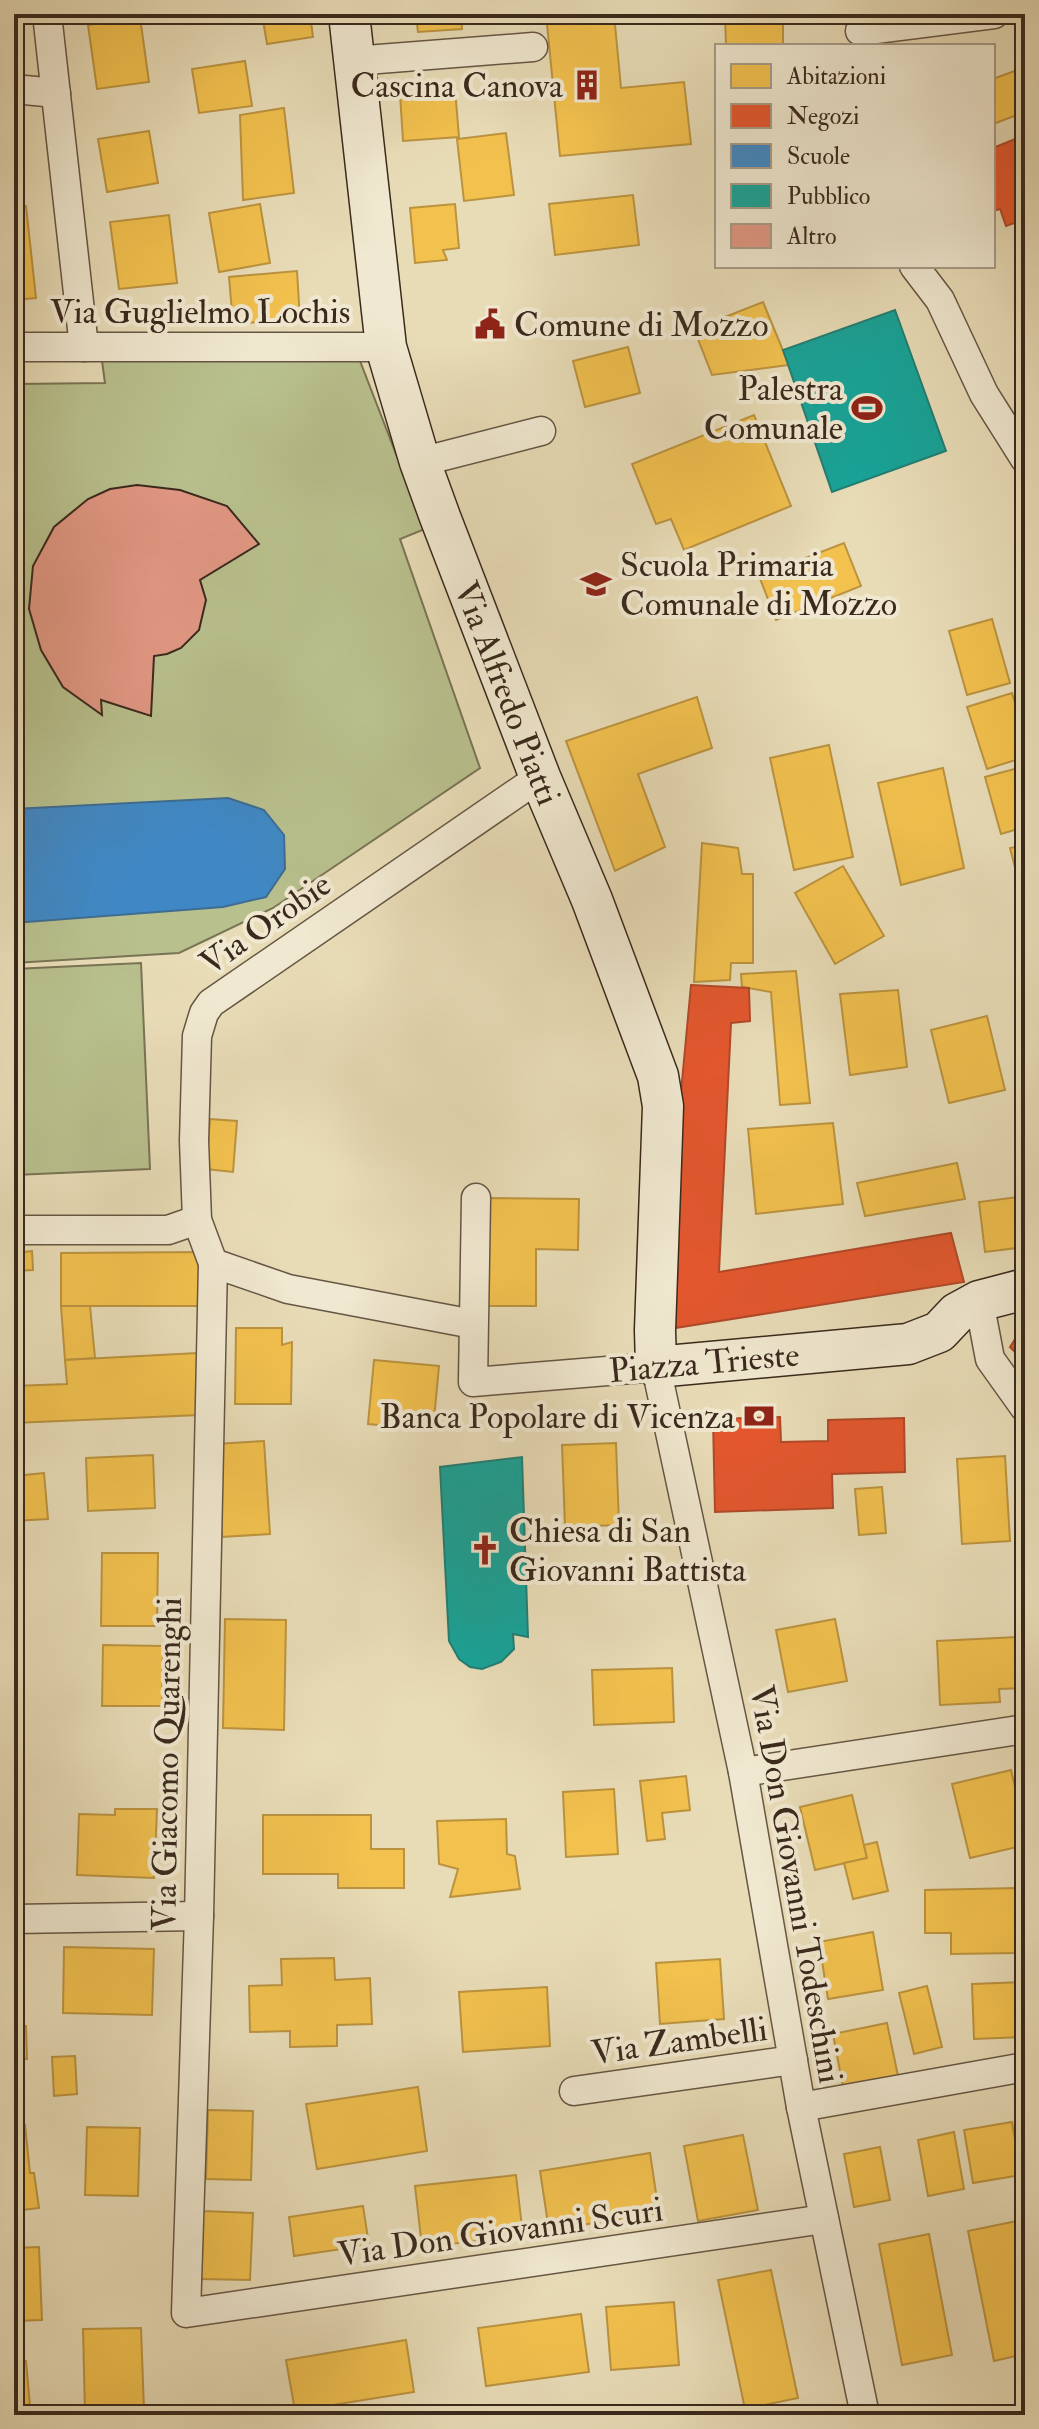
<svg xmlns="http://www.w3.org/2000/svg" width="1039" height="2429" font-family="'IM FELL Double Pica',serif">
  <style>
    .green { fill: #b8c08d; stroke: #797455; stroke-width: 2 }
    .homes { fill: #f2c14e; stroke: #bb933f; stroke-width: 2 }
    .shops { fill: #e4572e; stroke: #b14929; stroke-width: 2 }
    .schools { fill: #3f88c5; stroke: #3e6c93; stroke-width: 2 }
    .public { fill: #17a398; stroke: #227e73; stroke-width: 2 }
    .building { fill: #e19783; stroke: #3a291d; stroke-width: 2 }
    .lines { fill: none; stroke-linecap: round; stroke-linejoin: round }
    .street-casing { stroke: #665644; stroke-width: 31 }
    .secondary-casing { stroke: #3a291d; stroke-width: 43 }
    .street { stroke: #f0e8d0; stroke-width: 28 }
    .secondary { stroke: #f0e8d0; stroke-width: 40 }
    .labels { text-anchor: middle; stroke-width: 8; stroke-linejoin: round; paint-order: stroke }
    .poi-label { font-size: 34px; fill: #3a291d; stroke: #f0e8d0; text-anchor: end }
    .street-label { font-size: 34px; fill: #3a291d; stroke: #f0e8d0 }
  </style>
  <rect width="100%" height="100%" fill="#e8dcb7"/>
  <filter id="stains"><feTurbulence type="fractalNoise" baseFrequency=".0025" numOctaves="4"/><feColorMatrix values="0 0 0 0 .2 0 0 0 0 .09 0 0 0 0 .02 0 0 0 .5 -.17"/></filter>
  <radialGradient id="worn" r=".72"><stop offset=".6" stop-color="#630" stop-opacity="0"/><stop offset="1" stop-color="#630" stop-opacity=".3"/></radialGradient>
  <!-- green -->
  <g class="green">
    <polygon points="102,361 360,361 425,529 400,539 480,768 273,908 179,953 14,963 14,384 105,383"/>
    <polygon points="141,963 150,1169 15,1175 14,969"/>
  </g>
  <!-- homes -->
  <g class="homes">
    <polygon points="262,14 310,14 313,37 267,44"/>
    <polygon points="416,14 461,14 462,29 418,32"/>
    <polygon points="546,14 614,14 621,88 684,82 691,144 560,156"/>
    <polygon points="725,14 783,14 783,46 726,46"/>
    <polygon points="140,17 149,82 97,89 88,25"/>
    <polygon points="245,61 252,106 199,113 192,69"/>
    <polygon points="1025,67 1025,112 993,124 993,79"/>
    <polygon points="455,89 459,137 403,141 400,94"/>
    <polygon points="284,108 294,193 243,200 240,115"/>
    <polygon points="149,131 158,183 107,192 98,139"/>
    <polygon points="506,133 514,195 464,201 457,139"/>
    <polygon points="633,195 639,245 555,255 549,204"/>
    <polygon points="260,204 270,263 219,272 209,213"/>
    <polygon points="455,204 459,248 443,250 447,260 415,263 410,208"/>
    <polygon points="26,206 36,298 14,300 14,207"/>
    <polygon points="169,215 177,283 119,289 110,222"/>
    <polygon points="297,271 300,319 233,324 229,277"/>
    <polygon points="763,302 789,365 712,375 694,329"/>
    <polygon points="628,347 640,393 585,407 573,361"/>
    <polygon points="754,415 791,506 684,550 671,519 656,524 632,464"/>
    <polygon points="844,543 861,586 776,620 759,576"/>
    <polygon points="992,619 1010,683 967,695 949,631"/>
    <polygon points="1012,693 1025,736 1025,757 987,769 967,707"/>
    <polygon points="697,697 712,748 638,774 665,847 615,871 566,741"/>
    <polygon points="829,745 853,857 794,870 770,758"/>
    <polygon points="1025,766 1025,827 1001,834 985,777"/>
    <polygon points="943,768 964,868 901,885 878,783"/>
    <polygon points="702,843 738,848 742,874 753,874 753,963 731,963 730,980 694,982"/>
    <polygon points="1025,845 1025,906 1010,848"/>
    <polygon points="843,866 884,936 835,964 795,893"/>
    <polygon points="796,971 810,1103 780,1105 771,992 742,987 741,974"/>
    <polygon points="898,990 907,1067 850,1075 840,994"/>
    <polygon points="987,1016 1005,1090 949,1103 931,1030"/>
    <polygon points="210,1119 237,1121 233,1172 206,1169"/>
    <polygon points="833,1123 843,1204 756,1214 748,1129"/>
    <polygon points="957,1163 965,1199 865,1216 857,1183"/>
    <polygon points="1025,1196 1025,1247 985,1252 979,1202"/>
    <polygon points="489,1198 579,1199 578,1250 536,1249 536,1306 488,1306"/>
    <polygon points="32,1251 33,1270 14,1271 14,1253"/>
    <polygon points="203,1252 203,1306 61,1306 61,1253"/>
    <polygon points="61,1306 90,1306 95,1358 65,1360"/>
    <polygon points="236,1328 282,1328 282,1345 292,1342 291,1404 235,1404"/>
    <polygon points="197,1353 199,1415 14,1423 14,1386 67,1384 65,1360"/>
    <polygon points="374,1360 439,1366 433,1430 368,1424"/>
    <polygon points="264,1441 270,1534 222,1537 216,1444"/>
    <polygon points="616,1443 619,1525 565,1527 562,1445"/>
    <polygon points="153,1455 155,1508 88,1511 86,1458"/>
    <polygon points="1005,1456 1010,1541 962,1544 957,1459"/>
    <polygon points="44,1473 48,1519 14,1521 14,1476"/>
    <polygon points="882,1487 886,1533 859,1535 855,1489"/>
    <polygon points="102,1553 158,1553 157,1626 101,1626"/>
    <polygon points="225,1619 286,1620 284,1730 223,1728"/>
    <polygon points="835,1619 847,1681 788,1692 776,1630"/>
    <polygon points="1018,1637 1021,1688 999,1689 1000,1702 940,1705 937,1641"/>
    <polygon points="103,1645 163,1646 162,1706 102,1706"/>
    <polygon points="672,1668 674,1722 594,1725 592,1670"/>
    <polygon points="1011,1770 1025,1829 1025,1845 970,1858 952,1784"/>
    <polygon points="686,1776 690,1810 662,1813 665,1839 647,1841 640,1781"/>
    <polygon points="614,1789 618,1854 566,1857 563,1792"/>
    <polygon points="852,1795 867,1858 815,1870 800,1807"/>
    <polygon points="115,1809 157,1809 154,1878 77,1875 79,1814 115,1815"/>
    <polygon points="263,1815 371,1815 371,1849 404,1849 404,1888 338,1888 338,1874 263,1874"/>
    <polygon points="506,1819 507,1854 515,1856 520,1889 450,1897 458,1869 439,1864 437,1821"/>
    <polygon points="19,1841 23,1879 14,1880 14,1842"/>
    <polygon points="877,1842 888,1891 853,1899 844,1863 867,1858 864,1845"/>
    <polygon points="1022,1888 1023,1953 951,1954 951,1933 925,1933 925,1890"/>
    <polygon points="873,1932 883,1990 828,1999 819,1942"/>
    <polygon points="64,1947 154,1949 152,2015 63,2013"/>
    <polygon points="334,1958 335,1980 370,1978 372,2024 337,2025 337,2046 290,2047 290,2031 250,2032 249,1986 282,1985 281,1959"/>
    <polygon points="720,1959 724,2019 660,2024 656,1963"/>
    <polygon points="14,1979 16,2026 26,2026 27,2059 14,2059"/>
    <polygon points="1025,1982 1025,2037 974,2039 972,1984"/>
    <polygon points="927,1986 942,2047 914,2054 899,1993"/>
    <polygon points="547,1987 550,2046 463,2052 459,1992"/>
    <polygon points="887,2023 898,2076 843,2087 833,2034"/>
    <polygon points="75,2056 77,2094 54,2096 52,2057"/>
    <polygon points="418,2087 427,2151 317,2169 306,2104"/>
    <polygon points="208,2110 253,2111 251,2180 206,2179"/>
    <polygon points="1012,2122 1021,2175 973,2183 964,2130"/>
    <polygon points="25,2125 30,2173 34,2173 39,2208 14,2211 14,2126"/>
    <polygon points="87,2127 140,2128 138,2196 85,2195"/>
    <polygon points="954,2132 964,2189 928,2196 918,2140"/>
    <polygon points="743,2135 758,2210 698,2221 684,2146"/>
    <polygon points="880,2147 890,2200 854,2207 844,2154"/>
    <polygon points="650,2153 659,2213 549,2230 540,2171"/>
    <polygon points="516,2175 523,2236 422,2247 415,2186"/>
    <polygon points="363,2206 369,2245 294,2256 289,2217"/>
    <polygon points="202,2211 253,2213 250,2280 199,2279"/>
    <polygon points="1017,2221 1025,2261 1025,2354 994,2361 968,2231"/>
    <polygon points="929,2234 952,2355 902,2365 879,2244"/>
    <polygon points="39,2247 42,2320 14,2321 14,2248"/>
    <polygon points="771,2270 798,2398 745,2409 718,2280"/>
    <polygon points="674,2302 679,2365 611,2370 606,2307"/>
    <polygon points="581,2314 589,2372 486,2386 478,2328"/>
    <polygon points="141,2328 144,2410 85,2412 83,2329"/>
    <polygon points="406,2340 414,2392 295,2411 286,2360"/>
    <polygon points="26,2361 30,2406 14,2407 14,2362"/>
  </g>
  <!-- shops -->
  <g class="shops">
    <polygon points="1025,135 1025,219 1006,226 1000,209 993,211 993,148"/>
    <polygon points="691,985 749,988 750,1021 731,1023 719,1272 951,1233 964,1282 669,1329 677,1135"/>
    <polygon points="1025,1313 1025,1362 1010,1347 1022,1328 1019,1314"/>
    <polygon points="780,1417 781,1442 828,1441 828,1420 904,1418 905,1472 832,1474 833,1508 715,1512 713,1419"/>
  </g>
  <!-- schools -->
  <polygon class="schools" points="228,798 264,810 284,835 285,869 266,897 223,907 14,923 14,809"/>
  <!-- public -->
  <g class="public">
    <polygon points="895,310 946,451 832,492 783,350"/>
    <polygon points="522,1457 528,1637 513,1634 514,1649 501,1662 482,1669 470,1667 459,1659 449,1641 440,1467"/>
  </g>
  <!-- building -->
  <polygon class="building" points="137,485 180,490 227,506 259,544 200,580 206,600 199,630 181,648 167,654 154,656 151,716 101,700 102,715 63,687 41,650 29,609 33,566 54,527 88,499 110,489"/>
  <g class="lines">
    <!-- street casing -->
    <g class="street-casing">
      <g id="street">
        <polyline points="47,14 84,347"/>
        <polyline points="860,31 994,14"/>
        <polyline points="353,61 533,47"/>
        <polyline points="14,89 56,93"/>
        <polyline points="914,266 940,300 984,394 1025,459"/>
        <polyline points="14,347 386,347"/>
        <polyline points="420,462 541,431"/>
        <polyline points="540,777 211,1003 204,1013 197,1036 194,1141 197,1220 213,1263 199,1916 186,2313 824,2219"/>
        <polyline points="476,1198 473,1382 656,1367 743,1772 801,2107 865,2415"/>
        <polyline points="14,1230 168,1230 197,1220"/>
        <polyline points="213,1263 288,1289 473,1324"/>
        <polyline points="979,1301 990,1359 1025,1408"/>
        <polyline points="743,1772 1025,1729"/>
        <polyline points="14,1919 199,1916"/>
        <polyline points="574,2091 793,2060"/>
        <polyline points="801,2107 1025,2067"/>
      </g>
    </g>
    <!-- secondary casing -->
    <g class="secondary-casing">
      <g id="secondary">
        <path id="s1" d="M 349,14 L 386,347 L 420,462 L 440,517 L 540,777 L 592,900 L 658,1076 L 663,1106 L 655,1330 L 656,1367 L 908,1344 L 939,1332 L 957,1313 L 979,1301 L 1025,1289"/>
      </g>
    </g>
    <!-- street -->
    <use href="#street" class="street"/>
    <!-- secondary -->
    <use href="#secondary" class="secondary"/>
  </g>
  <!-- icons -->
  <defs>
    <g id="building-bare" transform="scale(2.4)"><path d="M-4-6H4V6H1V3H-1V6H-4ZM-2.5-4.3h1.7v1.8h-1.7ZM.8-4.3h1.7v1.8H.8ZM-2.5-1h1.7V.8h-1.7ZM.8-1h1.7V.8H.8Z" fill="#8f2418" stroke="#f0e8d0" stroke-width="2.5" paint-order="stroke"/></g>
    <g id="civic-bare" transform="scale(2.4)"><path d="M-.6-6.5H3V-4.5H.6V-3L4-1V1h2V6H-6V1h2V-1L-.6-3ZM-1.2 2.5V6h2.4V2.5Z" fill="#8f2418" stroke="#f0e8d0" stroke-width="2.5" paint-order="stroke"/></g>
    <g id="stadium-bare" transform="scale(2.4)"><path d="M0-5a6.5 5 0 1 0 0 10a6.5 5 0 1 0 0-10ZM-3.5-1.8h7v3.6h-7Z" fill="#8f2418" stroke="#f0e8d0" stroke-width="2.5" paint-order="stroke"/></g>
    <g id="school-bare" transform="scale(2.4)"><path d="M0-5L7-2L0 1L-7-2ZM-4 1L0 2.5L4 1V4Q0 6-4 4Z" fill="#8f2418" stroke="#f0e8d0" stroke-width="2.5" paint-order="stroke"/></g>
    <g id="bank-bare" transform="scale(2.4)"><path d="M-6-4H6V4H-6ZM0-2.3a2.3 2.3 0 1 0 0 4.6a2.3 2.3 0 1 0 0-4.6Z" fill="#8f2418" stroke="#f0e8d0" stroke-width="2.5" paint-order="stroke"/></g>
    <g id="church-bare" transform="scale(2.4)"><path d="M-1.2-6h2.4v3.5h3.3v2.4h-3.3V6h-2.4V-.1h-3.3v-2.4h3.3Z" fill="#8f2418" stroke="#f0e8d0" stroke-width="2.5" paint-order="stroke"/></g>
  </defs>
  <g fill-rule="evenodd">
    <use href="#building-bare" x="587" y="85"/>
    <use href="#civic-bare" x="490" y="324"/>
    <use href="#stadium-bare" x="867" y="408"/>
    <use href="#school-bare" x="596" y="584"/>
    <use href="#bank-bare" x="759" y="1416"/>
    <use href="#church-bare" x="485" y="1550"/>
  </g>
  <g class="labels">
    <!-- poi labels -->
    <g class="poi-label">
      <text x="563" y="97">Cascina Canova</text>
      <text x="514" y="336" text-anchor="start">Comune di Mozzo</text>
      <text x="843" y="400">Palestra<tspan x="843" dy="39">Comunale</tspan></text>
      <text x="620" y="576" text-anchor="start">Scuola Primaria<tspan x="620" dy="39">Comunale di Mozzo</tspan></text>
      <text x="735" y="1428">Banca Popolare di Vicenza</text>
      <text x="509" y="1542" text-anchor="start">Chiesa di San<tspan x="509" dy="39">Giovanni Battista</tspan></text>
    </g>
    <!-- street labels -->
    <g class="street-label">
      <text x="200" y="323">Via Guglielmo Lochis</text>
      <text dy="12" stroke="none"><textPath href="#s1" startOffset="702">Via Alfredo Piatti</textPath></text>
      <text transform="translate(265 923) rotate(-35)" y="12">Via Orobie</text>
      <text transform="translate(704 1362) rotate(-5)" y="12">Piazza Trieste</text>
      <text transform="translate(166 1764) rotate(-89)" y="12">Via Giacomo Quarenghi</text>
      <text transform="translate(797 1884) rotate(80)" y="12">Via Don Giovanni Todeschini</text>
      <text transform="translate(679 2040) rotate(-8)" y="12">Via Zambelli</text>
      <text transform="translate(500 2231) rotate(-8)" y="12">Via Don Giovanni Scuri</text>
    </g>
  </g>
  <!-- margin -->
  <rect width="1039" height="2429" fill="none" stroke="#e8dcb7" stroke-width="48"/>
  <rect x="16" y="16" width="1007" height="2397" fill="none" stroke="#3a291d" stroke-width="4"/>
  <rect x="24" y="24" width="991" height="2381" fill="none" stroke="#3a291d" stroke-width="2"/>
  <!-- legend -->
  <rect x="715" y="44" width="280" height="224" fill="#f0e8d0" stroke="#a79c88" stroke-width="2"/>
  <rect x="731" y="64" width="40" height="24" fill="#f2c14e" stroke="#a79c88" stroke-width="2"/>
  <text x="787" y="84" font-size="24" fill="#3a291d">Abitazioni</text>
  <rect x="731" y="104" width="40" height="24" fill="#e4572e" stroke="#a79c88" stroke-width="2"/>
  <text x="787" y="124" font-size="24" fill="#3a291d">Negozi</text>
  <rect x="731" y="144" width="40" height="24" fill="#3f88c5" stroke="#a79c88" stroke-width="2"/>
  <text x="787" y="164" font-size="24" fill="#3a291d">Scuole</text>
  <rect x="731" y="184" width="40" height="24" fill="#17a398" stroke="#a79c88" stroke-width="2"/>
  <text x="787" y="204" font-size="24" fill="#3a291d">Pubblico</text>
  <rect x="731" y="224" width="40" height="24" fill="#e19783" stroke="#a79c88" stroke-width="2"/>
  <text x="787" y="244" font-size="24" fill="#3a291d">Altro</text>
  <rect width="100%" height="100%" filter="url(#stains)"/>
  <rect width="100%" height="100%" fill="url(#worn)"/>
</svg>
